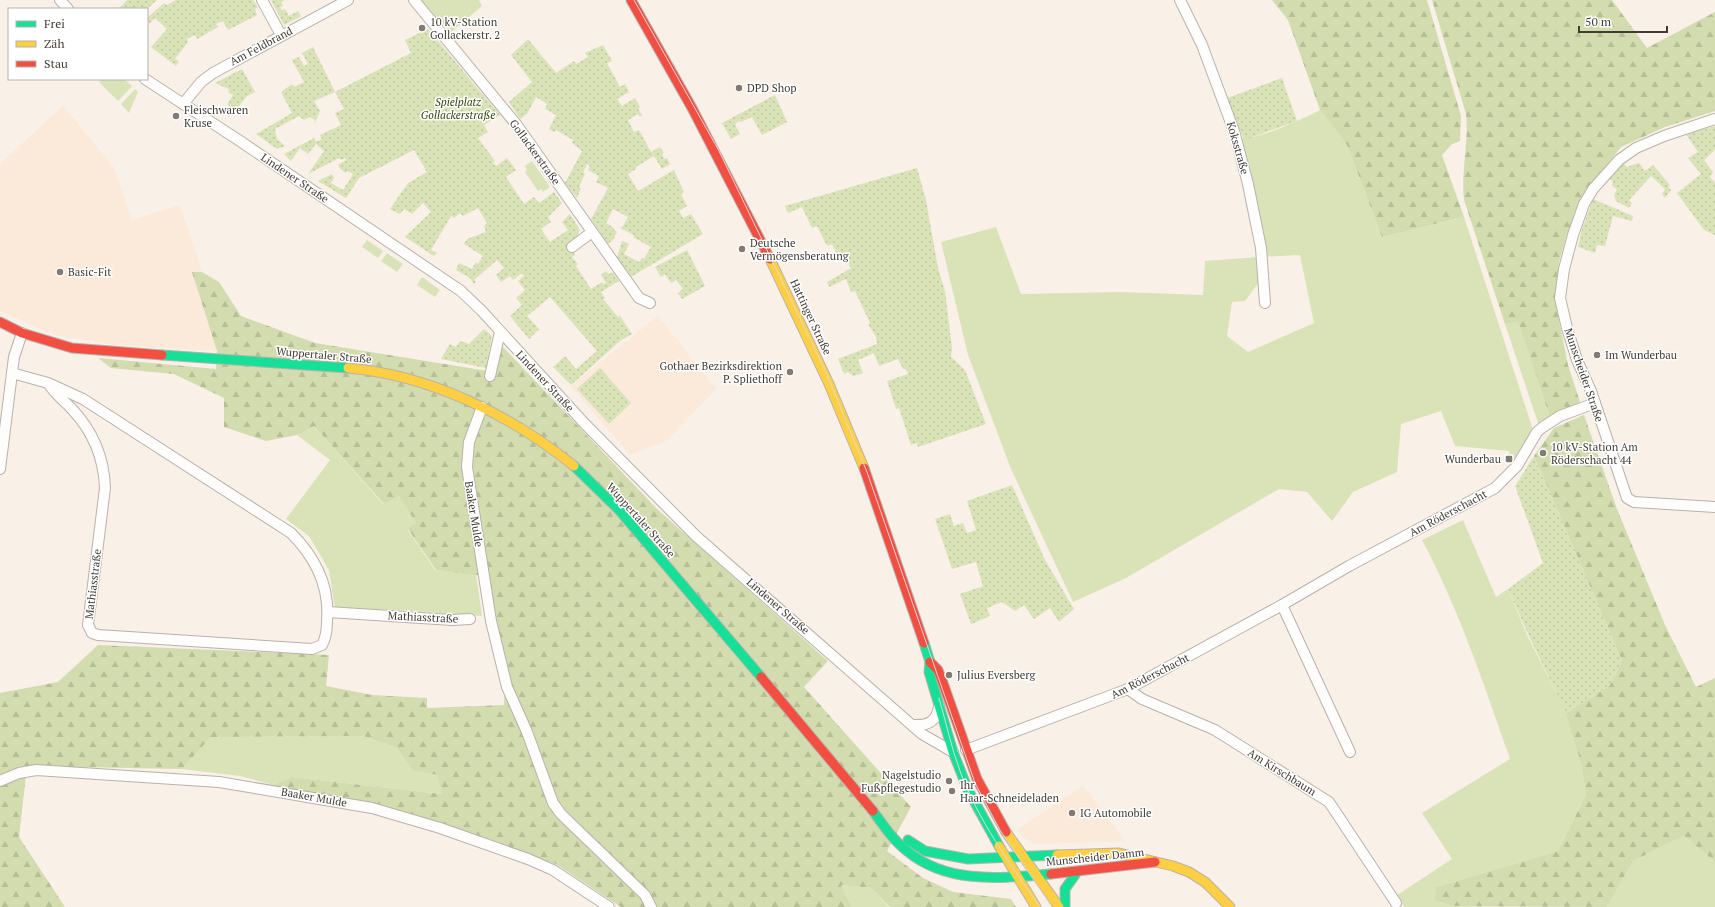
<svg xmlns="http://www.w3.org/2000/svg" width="1715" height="907" font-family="'PT Serif',serif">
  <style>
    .built { fill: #fbe9d9 }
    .grass { fill: #dae3b8; fill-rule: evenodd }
    .forest { fill: url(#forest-firs) }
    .park { fill: url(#park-dots) }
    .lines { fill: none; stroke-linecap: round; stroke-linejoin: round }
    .street-casing { stroke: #b9b2ac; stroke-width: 12 }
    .fast-casing { stroke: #b9b2ac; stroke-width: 11 }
    .slow-casing { stroke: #b9b2ac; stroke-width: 11 }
    .jam-casing { stroke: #b9b2ac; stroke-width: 11 }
    .street { stroke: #fefdfc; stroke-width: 10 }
    .fast { stroke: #16e098; stroke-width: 9 }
    .slow { stroke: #ffcf43; stroke-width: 9 }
    .jam { stroke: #f24e42; stroke-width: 9 }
    .tram { stroke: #dbd9d7; stroke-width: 1 }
    .poi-dot { fill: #827a73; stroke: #fff; stroke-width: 1.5 }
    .labels { text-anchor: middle; stroke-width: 3; stroke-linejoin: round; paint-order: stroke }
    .poi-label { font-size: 11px; fill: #423b34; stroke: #fff; text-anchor: start }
    .street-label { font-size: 11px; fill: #423b34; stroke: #fff }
    .park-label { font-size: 11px; font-style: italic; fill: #35440b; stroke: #fff }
  </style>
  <defs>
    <pattern id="forest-firs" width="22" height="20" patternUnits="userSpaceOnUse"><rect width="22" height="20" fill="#d2dcae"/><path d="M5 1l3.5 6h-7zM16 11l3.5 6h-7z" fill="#b6be96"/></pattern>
    <pattern id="park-dots" width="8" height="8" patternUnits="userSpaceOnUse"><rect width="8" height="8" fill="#dae3b8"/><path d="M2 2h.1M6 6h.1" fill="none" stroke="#bcc49f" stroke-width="1.8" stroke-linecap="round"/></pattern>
  </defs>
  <rect width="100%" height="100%" fill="#f9f0e8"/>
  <!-- built -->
  <g class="built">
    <polygon points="63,106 114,168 132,220 180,205 202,272 192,273 217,351 116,345 55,335 0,311 0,164"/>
    <polygon points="658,316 716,389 666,441 630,455 571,386"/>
    <polygon points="1083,786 1125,841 1035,844 1022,836 1018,829"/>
  </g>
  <!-- grass -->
  <g class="grass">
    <polygon points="421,0 479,0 482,6 450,33"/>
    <polygon points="102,79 124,79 132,86 118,101 99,82"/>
    <polygon points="135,89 138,92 129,113 121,104"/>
    <path d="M 1320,110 L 1347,145 L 1382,237 L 1464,217 L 1533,430 L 1511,464 L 1509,451 L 1455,446 L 1441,411 L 1401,424 L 1397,472 L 1353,492 L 1332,521 L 1307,492 L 1279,489 L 1126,578 L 1073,602 L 1011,469 L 968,355 L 941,242 L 996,227 L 1021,294 L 1120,292 L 1203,295 L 1205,261 L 1259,257 L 1232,139 C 1257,141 1298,121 1320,110 ZM 1300,255 L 1314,323 L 1248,352 L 1227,336 L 1232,302 L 1245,301 L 1259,282 L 1259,257 Z"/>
    <polygon points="532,161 550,187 543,192 541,189 538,191 525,172 527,170 525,166"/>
    <polygon points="367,240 383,251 378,258 362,247"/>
    <polygon points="387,253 403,264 397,272 381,261"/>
    <polygon points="422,277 440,290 435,297 417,285"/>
    <polygon points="1518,320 1550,417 1539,426 1505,324"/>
    <polygon points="314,426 383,504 399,495 416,523 408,530 435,570 476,574 482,616 399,610 335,609 329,570 309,536 286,519 330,460 297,435"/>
    <path d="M 1463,520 L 1496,597 L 1508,589 L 1527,635 L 1567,714 L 1581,763 L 1586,795 L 1558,851 L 1436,887 L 1453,906 L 1510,907 L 1404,907 L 1397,895 L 1452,859 L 1422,813 L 1510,759 C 1484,685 1459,609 1422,540 Z"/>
    <polygon points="363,736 397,748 413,771 437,775 442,794 291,777 273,785 240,776 182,769 211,737"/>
    <polygon points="1684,836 1715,862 1715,907 1607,907 1633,861"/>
    <polygon points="841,885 871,888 889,907 852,907"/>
  </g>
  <!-- forest -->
  <g class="forest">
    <polygon points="1272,0 1427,0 1461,116 1460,141 1452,144 1442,155 1464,217 1382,237 1347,145 1320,110 1288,20"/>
    <path d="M 1432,0 L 1612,0 L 1647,48 L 1715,12 L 1715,111 L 1665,127 L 1621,147 L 1584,194 L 1567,234 L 1559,262 L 1555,300 L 1568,365 L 1580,402 L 1550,417 L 1518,321 L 1505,324 L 1464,200 C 1461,170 1469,143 1466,114 Z"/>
    <polygon points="192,272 202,272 219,282 241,316 315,343 494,372 501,345 657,509 828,661 804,687 911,807 887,851 923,878 953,892 1011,899 1016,907 890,907 871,888 841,885 852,907 621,907 556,864 373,806 273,785 291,777 442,794 437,775 413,771 397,748 363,736 211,737 182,769 27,766 19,837 65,907 0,907 0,693 58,682 98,645 329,655 326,686 372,695 427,698 427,708 504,705 505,676 485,576 436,570 408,529 416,523 399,496 384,504 314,426 297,435 266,441 224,427 224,398 174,374 111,368 98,358 216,369 217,351"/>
    <polygon points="1584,415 1617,509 1665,625 1696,687 1715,678 1715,862 1684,836 1633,861 1607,907 1453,906 1435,900 1436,887 1558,851 1586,795 1581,763 1566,713 1609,686 1622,661 1534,456 1554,428"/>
  </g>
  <!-- park -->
  <g class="park">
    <polygon points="127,0 157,0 147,9 138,7 136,9 118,9"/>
    <polygon points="176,0 253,0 258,7 255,9 257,15 228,30 223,21 216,24 218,27 197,39 195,35 187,39 188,42 175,59 179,61 176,66 151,47 167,29 155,18 150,23 147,21 147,18 164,3 167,5"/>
    <polygon points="271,0 285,0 281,2 283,6 280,7 282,11 285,9 289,16 298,11 301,16 284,25"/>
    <polygon points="428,29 500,115 484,125 488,132 478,138 495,161 493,163 496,166 507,158 516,170 506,177 524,204 534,197 539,203 554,192 562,203 548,217 551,222 541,229 550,242 568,230 562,222 570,214 580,230 575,239 568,244 575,255 572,257 578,264 576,266 591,289 602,282 603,284 606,283 601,275 606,271 609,274 613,272 619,281 601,292 605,298 603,299 618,317 620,316 632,334 620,341 571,385 553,367 565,356 576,369 597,351 550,297 527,316 539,329 529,339 510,316 522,305 516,298 525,290 518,281 524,276 522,273 513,280 510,276 501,282 496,275 504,268 497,260 474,280 476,282 474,284 470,278 456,270 459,263 472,269 476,262 478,264 483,256 464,244 467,239 486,232 484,226 487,223 478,208 463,216 460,213 454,218 451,216 431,250 437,253 434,256 405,237 431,212 423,203 412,214 404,209 400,214 390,209 408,183 427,172 414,150 359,178 346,198 318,181 332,174 334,178 331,183 343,190 353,174 347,171 346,173 340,169 338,165 346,160 345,158 341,160 339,158 308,174 324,151 316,144 308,154 300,148 291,161 284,154 314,138 316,142 322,139 320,135 341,125 335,113 344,109 335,92 314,101 320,111 314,125 315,120 310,117 304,120 299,116 275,129 277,139 285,146 277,149 256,134 292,113 281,92 292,84 294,87 304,82 292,60 299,57 304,66 308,64 302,53 313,47 335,92 411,53 405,40"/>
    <polygon points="528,39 556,73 574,61 576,64 588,57 585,53 603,45 612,61 607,63 620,87 625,84 629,92 617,99 622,106 635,98 640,107 638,109 642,115 640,117 638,114 628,120 634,132 639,130 651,152 660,147 664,153 662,154 664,159 667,158 670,164 662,169 654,156 636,167 636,169 628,174 638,191 674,170 684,192 681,194 687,206 679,211 683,218 691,214 703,234 631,277 617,257 622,241 629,244 624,254 639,262 642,258 644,259 651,247 633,237 634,235 620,228 623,226 628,217 613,209 606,223 614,228 614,230 617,232 613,240 608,244 591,219 608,188 596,182 599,176 588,170 590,166 587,164 583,173 585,174 579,187 581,188 577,198 565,183 582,151 572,143 573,140 556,130 554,132 549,129 556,115 545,109 547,104 536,97 527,114 520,119 509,102 532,82 511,55"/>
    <polygon points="242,69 255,92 247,96 236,110 227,105 233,95 228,92 229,89 215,83"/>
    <polygon points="1282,78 1297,121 1244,140 1227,98"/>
    <polygon points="775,95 787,122 762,135 752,117 741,122 738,121 735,125 740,134 731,139 722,123"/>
    <polygon points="1715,126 1715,150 1704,160 1713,172 1710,177 1715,183 1715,235 1704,230 1677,193 1701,174 1688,158 1698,152 1686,134"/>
    <polygon points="1623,163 1627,167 1639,163 1645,171 1653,165 1670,185 1668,187 1671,190 1665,198 1662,194 1665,189 1651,176 1629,200 1632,203 1629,208 1616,201 1614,195 1617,189 1612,186 1613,181 1607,178"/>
    <polygon points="917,168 926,200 938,268 945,291 952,348 951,357 965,370 986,424 918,447 917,443 911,445 899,408 896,409 887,381 908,374 906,369 903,369 898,359 879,366 874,353 858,360 863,373 853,376 848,372 844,374 838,359 877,344 876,337 868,324 870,323 855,291 851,292 846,279 829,287 827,282 851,268 847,260 840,261 832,244 827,246 817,226 812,228 802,207 788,213 785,206"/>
    <polygon points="1593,199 1633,216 1632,221 1613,216 1605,246 1597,245 1595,253 1578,247 1582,229"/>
    <polygon points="687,250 705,286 682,299 678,293 683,289 676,280 671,283 665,274 661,277 655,267"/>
    <polygon points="484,329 492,336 486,368 441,359 450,344 456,347 460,341 469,344"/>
    <polygon points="600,368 631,403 609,424 577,389"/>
    <polygon points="1534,456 1622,661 1609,686 1566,713 1528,634 1508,589 1543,563 1515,486"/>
    <polygon points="1012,485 1045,560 1074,609 1059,622 1050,608 1034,619 1024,605 1015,611 1002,602 987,608 990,616 971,624 960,594 983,586 976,562 952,569 935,519 950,514 954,526 963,523 967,533 976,530 967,501"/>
  </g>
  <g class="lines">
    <!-- street casing -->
    <g class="street-casing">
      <g id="street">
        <polyline points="60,0 68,9"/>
        <polyline points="262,0 281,35"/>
        <polyline points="414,0 516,124 639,298 650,303"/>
        <polyline points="1180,0 1202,45 1234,131 1248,184 1261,248 1265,303"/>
        <polyline points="145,79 240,141 461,291 481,310 585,424 696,536 922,734 953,752"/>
        <polyline points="183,104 201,82 213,73 348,0"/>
        <polyline points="1715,119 1664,136 1636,148 1619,160 1593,189 1584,204 1573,235 1564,269 1560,298 1567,328 1577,360 1591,391 1627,498 1634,502 1715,507"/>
        <polyline points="572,247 592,232"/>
        <path d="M 12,373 L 48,383 C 54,393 62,399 71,408 C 93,431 104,457 105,488 L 88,625 L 92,633 L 98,635 L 312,649 L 322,645 C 326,638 327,630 327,621 C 330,586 316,558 291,533 L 83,399 L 48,383"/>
        <polyline points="490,376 500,332"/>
        <polyline points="482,407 469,442 467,467 491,621 507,687 527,732 553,803 561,814 645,895 651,907"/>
        <polyline points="0,469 14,357 22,333"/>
        <polyline points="1282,605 1350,752"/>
        <polyline points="328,612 452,620 470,619"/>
        <polyline points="1128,689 1142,699 1215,730 1329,802 1396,903"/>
        <path d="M 913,725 C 929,726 937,721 939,706"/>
        <polyline points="966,750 1128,689 1282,605 1349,566 1495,488 1517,466 1537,432 1543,427 1560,416 1595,403"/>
        <polyline points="0,781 19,773 36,770 219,782 372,808 440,828 528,859 553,870 609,907"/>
      </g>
    </g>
    <!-- fast casing -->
    <g class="fast-casing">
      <g id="fast">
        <polyline points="162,355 348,368"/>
        <polyline points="574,466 619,510 761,677"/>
        <polyline points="924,643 930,662 929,672 953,752 968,790 999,846"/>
        <path d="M 873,811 C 883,825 893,840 907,851 C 948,885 1002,878 1051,874"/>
        <polyline points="908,840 925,851 968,859 1057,855"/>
        <polyline points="1065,907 1065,889 1077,872"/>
      </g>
    </g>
    <!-- slow casing -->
    <g class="slow-casing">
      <g id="slow">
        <polyline points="770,259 829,384 864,468"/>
        <path d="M 348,368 C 430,375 511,415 574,466"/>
        <polyline points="1006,832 1059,907"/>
        <polyline points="999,846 1036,907"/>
        <polyline points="1057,855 1119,853 1173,866 1189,872 1205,882 1230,907"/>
      </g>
    </g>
    <!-- jam casing -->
    <g class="jam-casing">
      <g id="jam">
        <polyline points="631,0 692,108 770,259"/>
        <polyline points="0,322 22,333 72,348 162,355"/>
        <polyline points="864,468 924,643"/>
        <polyline points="930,662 938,670 943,683 977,779 1006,832"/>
        <polyline points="761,677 873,811"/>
        <polyline points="1051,874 1155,862"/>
      </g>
    </g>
    <!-- street -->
    <use href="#street" class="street"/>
    <!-- fast -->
    <use href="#fast" class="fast"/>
    <!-- slow -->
    <use href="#slow" class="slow"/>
    <!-- jam -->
    <use href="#jam" class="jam"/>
    <!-- tram -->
    <g class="tram">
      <polyline points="634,0 719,151 826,372 867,472 975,783 1000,830 1052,907"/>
      <path d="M 939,698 C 946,722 951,747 960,771 C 978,820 1010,864 1040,907"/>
    </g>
  </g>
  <!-- markers -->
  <g class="poi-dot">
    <circle cx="422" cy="28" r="4"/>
    <circle cx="739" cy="88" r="4"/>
    <circle cx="176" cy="116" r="4"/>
    <circle cx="742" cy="249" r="4"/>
    <circle cx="60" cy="272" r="4"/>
    <circle cx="1597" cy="355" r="4"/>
    <circle cx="790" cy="372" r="4"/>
    <circle cx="1543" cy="453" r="4"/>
    <rect x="1505" y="455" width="8" height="8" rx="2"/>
    <circle cx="949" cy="675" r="4"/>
    <circle cx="949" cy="781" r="4"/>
    <circle cx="952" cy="791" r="4"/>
    <circle cx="1072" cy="813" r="4"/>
  </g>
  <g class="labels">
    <!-- poi labels -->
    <g class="poi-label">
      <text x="430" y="26">10 kV-Station<tspan x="430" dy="13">Gollackerstr. 2</tspan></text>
      <text x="747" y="92">DPD Shop</text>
      <text x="184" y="114">Fleischwaren<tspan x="184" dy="13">Kruse</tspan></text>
      <text x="750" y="247">Deutsche<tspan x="750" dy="13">Vermögensberatung</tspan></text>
      <text x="68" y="276">Basic-Fit</text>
      <text x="1605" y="359">Im Wunderbau</text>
      <text x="782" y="370" text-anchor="end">Gothaer Bezirksdirektion<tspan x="782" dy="13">P. Spliethoff</tspan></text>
      <text x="1551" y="451">10 kV-Station Am<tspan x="1551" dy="13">Röderschacht 44</tspan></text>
      <text x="1501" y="463" text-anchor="end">Wunderbau</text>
      <text x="957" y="679">Julius Eversberg</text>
      <text x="941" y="779" text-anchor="end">Nagelstudio<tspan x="941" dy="13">Fußpflegestudio</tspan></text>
      <text x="960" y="789">Ihr<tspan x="960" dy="13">Haar-Schneideladen</tspan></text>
      <text x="1080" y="817">IG Automobile</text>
    </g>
    <!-- street labels -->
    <g class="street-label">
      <text transform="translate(261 46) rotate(-28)" y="4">Am Feldbrand</text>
      <text transform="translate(1238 148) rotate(74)" y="4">Koksstraße</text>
      <text transform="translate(535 152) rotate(54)" y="4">Gollackerstraße</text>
      <text transform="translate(295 178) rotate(34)" y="4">Lindener Straße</text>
      <text transform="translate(811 317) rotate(65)" y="4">Hattinger Straße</text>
      <text transform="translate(324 355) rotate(5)" y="4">Wuppertaler Straße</text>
      <text transform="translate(1584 375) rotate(71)" y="4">Munscheider Straße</text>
      <text transform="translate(545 381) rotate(47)" y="4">Lindener Straße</text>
      <text transform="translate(1448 513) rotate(-28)" y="4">Am Röderschacht</text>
      <text transform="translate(474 514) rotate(81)" y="4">Baaker Mulde</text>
      <text transform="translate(641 520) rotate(48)" y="4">Wuppertaler Straße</text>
      <text transform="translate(93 584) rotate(-83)" y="4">Mathiasstraße</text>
      <text transform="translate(778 606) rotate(41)" y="4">Lindener Straße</text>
      <text transform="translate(423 617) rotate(3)" y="4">Mathiasstraße</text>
      <text transform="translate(1150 676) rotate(-27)" y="4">Am Röderschacht</text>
      <text transform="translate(1282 772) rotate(32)" y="4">Am Kirschbaum</text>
      <text transform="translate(314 797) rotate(10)" y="4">Baaker Mulde</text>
      <text transform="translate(1095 857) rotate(-6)" y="4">Munscheider Damm</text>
    </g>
    <!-- park labels -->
    <g class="park-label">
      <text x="458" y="106">Spielplatz<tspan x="458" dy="13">Gollackerstraße</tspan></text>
    </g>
  </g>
  <!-- legend -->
  <rect x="8" y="8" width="140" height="72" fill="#ffffff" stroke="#b3b1ae"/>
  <rect x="16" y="21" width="20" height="6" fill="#16e098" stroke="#b3b1ae"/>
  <text x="44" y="28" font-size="12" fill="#423b34">Frei</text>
  <rect x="16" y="41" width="20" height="6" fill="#ffcf43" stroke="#b3b1ae"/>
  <text x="44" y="48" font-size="12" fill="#423b34">Zäh</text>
  <rect x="16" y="61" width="20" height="6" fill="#f24e42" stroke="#b3b1ae"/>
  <text x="44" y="68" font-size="12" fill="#423b34">Stau</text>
  <!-- scale -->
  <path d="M1579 26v6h88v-6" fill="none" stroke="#423b34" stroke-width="2"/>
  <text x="1585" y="26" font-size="12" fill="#423b34" stroke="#ffffff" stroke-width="3" paint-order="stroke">50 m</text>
</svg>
